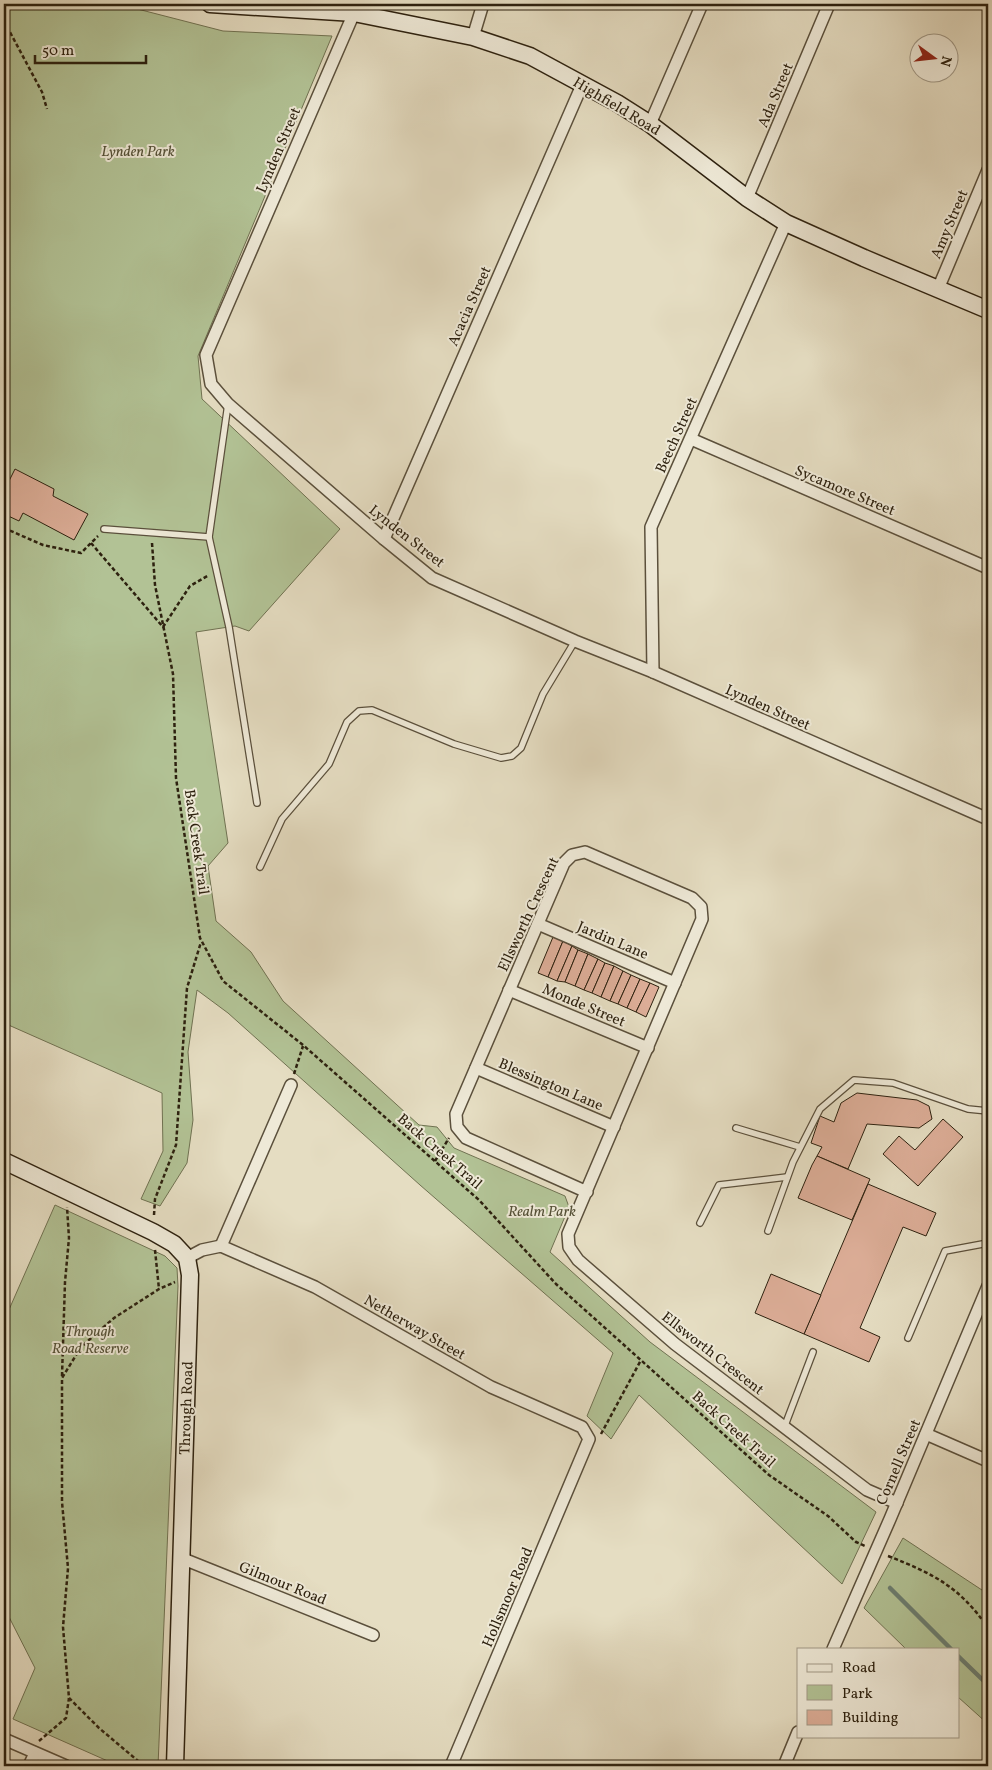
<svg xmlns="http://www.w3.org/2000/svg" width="992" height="1770" font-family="Vollkorn,serif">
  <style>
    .green { fill: #b2c295; stroke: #707252 }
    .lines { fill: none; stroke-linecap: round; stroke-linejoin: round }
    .stream { stroke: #6c7e71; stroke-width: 4.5 }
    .building { fill: #dcad97; stroke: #2d210f }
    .lane-casing { stroke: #5b503c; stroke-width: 8 }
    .street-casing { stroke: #5b503c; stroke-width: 14 }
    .secondary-casing { stroke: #2d210f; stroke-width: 19 }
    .path { stroke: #2d210f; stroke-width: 2.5; stroke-dasharray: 4 2.5; stroke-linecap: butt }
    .lane { stroke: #eee9d7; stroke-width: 5.5 }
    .street { stroke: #eee9d7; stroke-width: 11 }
    .secondary { stroke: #eee9d7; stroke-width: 16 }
    .labels { text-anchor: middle; stroke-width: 4; stroke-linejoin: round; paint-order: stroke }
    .street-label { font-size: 15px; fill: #2d210f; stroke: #eee9d7 }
    .park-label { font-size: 15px; font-style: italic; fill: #555137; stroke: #eee9d7 }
  </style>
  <rect width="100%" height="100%" fill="#e5ddc2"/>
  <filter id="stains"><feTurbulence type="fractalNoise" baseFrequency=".004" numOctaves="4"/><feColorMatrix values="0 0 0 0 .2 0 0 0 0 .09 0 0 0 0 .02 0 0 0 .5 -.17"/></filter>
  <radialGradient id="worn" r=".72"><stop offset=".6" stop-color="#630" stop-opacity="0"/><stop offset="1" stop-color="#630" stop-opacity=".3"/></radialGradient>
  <!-- green -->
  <g class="green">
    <polygon points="4,4 118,4 223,31 332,36 198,356 202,399 340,529 249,631 235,626 196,632 228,843 208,866 216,921 251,952 283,1001 419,1125 437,1127 454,1148 565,1196 569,1207 550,1252 650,1342 876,1512 842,1584 639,1395 611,1439 587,1416 613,1353 420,1185 228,1013 197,990 188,1052 193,1120 187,1163 160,1206 141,1199 163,1151 162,1093 4,1023"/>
    <polygon points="55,1205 165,1256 177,1268 178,1286 158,1766 119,1766 13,1719 35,1668 9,1617 4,1615 4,1321"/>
    <polygon points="903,1538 988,1594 988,1724 958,1697 958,1649 906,1649 864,1608"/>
  </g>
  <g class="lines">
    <!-- stream -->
    <g class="stream">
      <polyline points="890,1588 951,1649"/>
      <polyline points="958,1656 988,1685"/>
    </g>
  </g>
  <!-- building -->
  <g class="building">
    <polygon points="15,469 54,489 53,496 88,514 74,540 23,513 19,521 4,514 4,491"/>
    <polygon points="553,937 563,941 548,977 538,973"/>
    <polygon points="563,941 572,946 557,981 548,977"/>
    <polygon points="572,946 578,950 565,982 557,981"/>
    <polygon points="578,950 588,954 575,986 565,982"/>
    <polygon points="588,954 598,959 584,990 575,986"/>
    <polygon points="598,959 605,963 592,993 584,990"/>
    <polygon points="605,963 614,966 601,997 592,993"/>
    <polygon points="614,966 623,971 610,1001 601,997"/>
    <polygon points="623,971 631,975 618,1004 610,1001"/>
    <polygon points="631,975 640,979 627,1008 618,1004"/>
    <polygon points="640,979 650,983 636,1012 627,1008"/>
    <polygon points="650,983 659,987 646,1017 636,1012"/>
    <polygon points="857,1093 917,1100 929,1106 932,1119 919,1128 867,1124 848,1169 817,1156 822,1147 811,1143 820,1116 834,1122 841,1103"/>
    <polygon points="943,1119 963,1137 918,1186 883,1154 899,1136 915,1150"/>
    <polygon points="817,1156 870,1179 852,1220 798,1198 812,1165"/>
    <polygon points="868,1184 936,1213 926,1236 903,1227 860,1328 880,1337 869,1362 804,1334"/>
    <polygon points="771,1274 821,1295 804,1334 755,1313"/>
  </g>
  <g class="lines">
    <!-- lane casing -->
    <g class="lane-casing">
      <g id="lane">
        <polyline points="104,529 209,537 228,404"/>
        <polyline points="209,537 229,627 257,803"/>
        <polyline points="260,867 282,819 329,764 347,722 359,711 372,710 454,744 501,758 512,756 521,748 543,694 575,641"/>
        <polyline points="736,1128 800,1147"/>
        <polyline points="700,1223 719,1185 787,1177"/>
        <polyline points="768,1231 793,1162 820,1109 854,1080 893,1083 968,1109 988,1111"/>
        <polyline points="908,1338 945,1251 988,1243"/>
        <polyline points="784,1428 813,1352"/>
      </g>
    </g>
    <!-- street casing -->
    <g class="street-casing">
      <g id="street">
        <polyline points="354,13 206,355 211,384 228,404 384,539 432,578 575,641 653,672 988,819"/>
        <polyline points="473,37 483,4"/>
        <polyline points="650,124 702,4"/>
        <polyline points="747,198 829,4"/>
        <polyline points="938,289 988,170"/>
        <polyline points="691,439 988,568"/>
        <polyline points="384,539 582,85"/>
        <polyline points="653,672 651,527 786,223"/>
        <polyline points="538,924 675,983"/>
        <polyline points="509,990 648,1048"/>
        <polyline points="476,1068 614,1127"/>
        <polyline points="587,1192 466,1138 457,1127 456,1114 564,863 572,855 585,852 692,898 701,907 702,919 568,1234 569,1247 578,1260 675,1344 867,1490 897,1503"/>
        <polyline points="221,1246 291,1085"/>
        <polyline points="187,1258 202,1250 221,1246 315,1287 491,1387 582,1427 589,1439 451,1766"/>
        <polyline points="926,1434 988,1461"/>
        <polyline points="181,1558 373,1635"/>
        <polyline points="833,1649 890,1519 988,1286"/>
        <polyline points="4,1739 66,1766"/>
        <polyline points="29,1766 35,1753"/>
        <polyline points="784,1766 798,1732"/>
      </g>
    </g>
    <!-- secondary casing -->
    <g class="secondary-casing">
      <g id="secondary">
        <polyline points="210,4 354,13 473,37 530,56 617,103 650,124 747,198 786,223 864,258 988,310"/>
        <polyline points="4,1161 153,1232 174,1244 187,1258 190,1275 175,1766"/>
      </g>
    </g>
    <!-- path -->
    <g class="path">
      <polyline points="4,21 42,92 47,109"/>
      <polyline points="4,528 43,545 81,553 98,536"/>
      <polyline points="91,543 163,627 190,586 209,575"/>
      <polyline points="152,543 155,585 173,674 176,778 200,938 223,981 303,1045 479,1200 556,1284 769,1475 828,1516 856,1542 865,1546"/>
      <polyline points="294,1074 303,1046"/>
      <polyline points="435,1161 449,1138"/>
      <polyline points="154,1215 155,1199 176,1145 187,988 201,942"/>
      <polyline points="155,1250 159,1289"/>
      <polyline points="62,1376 65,1282 69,1238 67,1207"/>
      <polyline points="601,1434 641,1360"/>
      <path d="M 888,1556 C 934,1574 960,1587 988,1628"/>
      <polyline points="39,1741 66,1718 69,1698"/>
      <polyline points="144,1766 99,1728 69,1698 63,1627 68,1568 62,1502 62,1378 81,1347 114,1318 159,1289 175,1282"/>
    </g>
    <!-- lane -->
    <use href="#lane" class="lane"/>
    <!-- street -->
    <use href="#street" class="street"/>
    <!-- secondary -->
    <use href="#secondary" class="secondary"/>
  </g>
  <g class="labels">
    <!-- street labels -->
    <g class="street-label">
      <text transform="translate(775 95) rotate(-67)" y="5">Ada Street</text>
      <text transform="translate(617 106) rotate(31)" y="5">Highfield Road</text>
      <text transform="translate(278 150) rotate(-67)" y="5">Lynden Street</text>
      <text transform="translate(949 224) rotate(-67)" y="5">Amy Street</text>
      <text transform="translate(469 306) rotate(-66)" y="5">Acacia Street</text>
      <text transform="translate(676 435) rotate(-66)" y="5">Beech Street</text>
      <text transform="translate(845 490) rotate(23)" y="5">Sycamore Street</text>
      <text transform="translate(407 536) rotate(38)" y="5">Lynden Street</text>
      <text transform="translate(768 707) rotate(24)" y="5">Lynden Street</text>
      <text transform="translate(197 842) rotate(82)" y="5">Back Creek Trail</text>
      <text transform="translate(528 914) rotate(-65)" y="5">Ellsworth Crescent</text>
      <text transform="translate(613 940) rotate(23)" y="5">Jardin Lane</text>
      <text transform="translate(584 1005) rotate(23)" y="5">Monde Street</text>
      <text transform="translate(551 1084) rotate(23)" y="5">Blessington Lane</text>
      <text transform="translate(440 1151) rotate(41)" y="5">Back Creek Trail</text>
      <text transform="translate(415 1327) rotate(30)" y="5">Netherway Street</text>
      <text transform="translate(713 1353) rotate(38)" y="5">Ellsworth Crescent</text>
      <text transform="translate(186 1408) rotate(-88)" y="5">Through Road</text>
      <text transform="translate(734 1429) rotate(42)" y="5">Back Creek Trail</text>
      <text transform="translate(898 1462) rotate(-67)" y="5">Cornell Street</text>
      <text transform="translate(283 1583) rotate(22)" y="5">Gilmour Road</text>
      <text transform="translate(507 1597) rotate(-67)" y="5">Hollsmoor Road</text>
    </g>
    <!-- park labels -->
    <g class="park-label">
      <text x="138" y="156">Lynden Park</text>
      <text x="542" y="1216">Realm Park</text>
      <text x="90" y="1336">Through<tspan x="90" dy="17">Road Reserve</tspan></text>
    </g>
  </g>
  <!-- margin -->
  <rect width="992" height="1770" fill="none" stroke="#e5ddc2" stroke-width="20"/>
  <rect x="5" y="5" width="982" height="1760" fill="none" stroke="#2d210f" stroke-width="2.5"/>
  <rect x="10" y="10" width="972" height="1750" fill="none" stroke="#2d210f"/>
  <!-- legend -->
  <rect x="797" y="1648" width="162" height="90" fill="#eee9d7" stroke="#a19987"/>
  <rect x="807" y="1664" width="25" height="8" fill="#eee9d7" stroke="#a19987"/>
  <text x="842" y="1672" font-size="15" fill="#2d210f">Road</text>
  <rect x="807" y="1685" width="25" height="15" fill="#b2c295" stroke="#a19987"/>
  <text x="842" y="1698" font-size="15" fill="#2d210f">Park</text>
  <rect x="807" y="1710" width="25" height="15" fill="#dcad97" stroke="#a19987"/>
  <text x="842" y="1722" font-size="15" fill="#2d210f">Building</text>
  <!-- north arrow -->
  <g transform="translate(934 58) rotate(105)"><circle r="24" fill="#eee9d7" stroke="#a19987"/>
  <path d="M0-4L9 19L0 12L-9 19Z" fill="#8f2418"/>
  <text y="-8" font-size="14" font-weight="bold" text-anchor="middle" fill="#2d210f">N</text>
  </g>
  <!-- scale -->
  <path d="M35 55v8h111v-8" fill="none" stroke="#2d210f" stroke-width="2.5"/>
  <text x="42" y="55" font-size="15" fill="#2d210f" stroke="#eee9d7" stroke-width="4" paint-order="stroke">50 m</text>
  <rect width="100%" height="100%" filter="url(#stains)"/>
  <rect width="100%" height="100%" fill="url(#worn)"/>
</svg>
